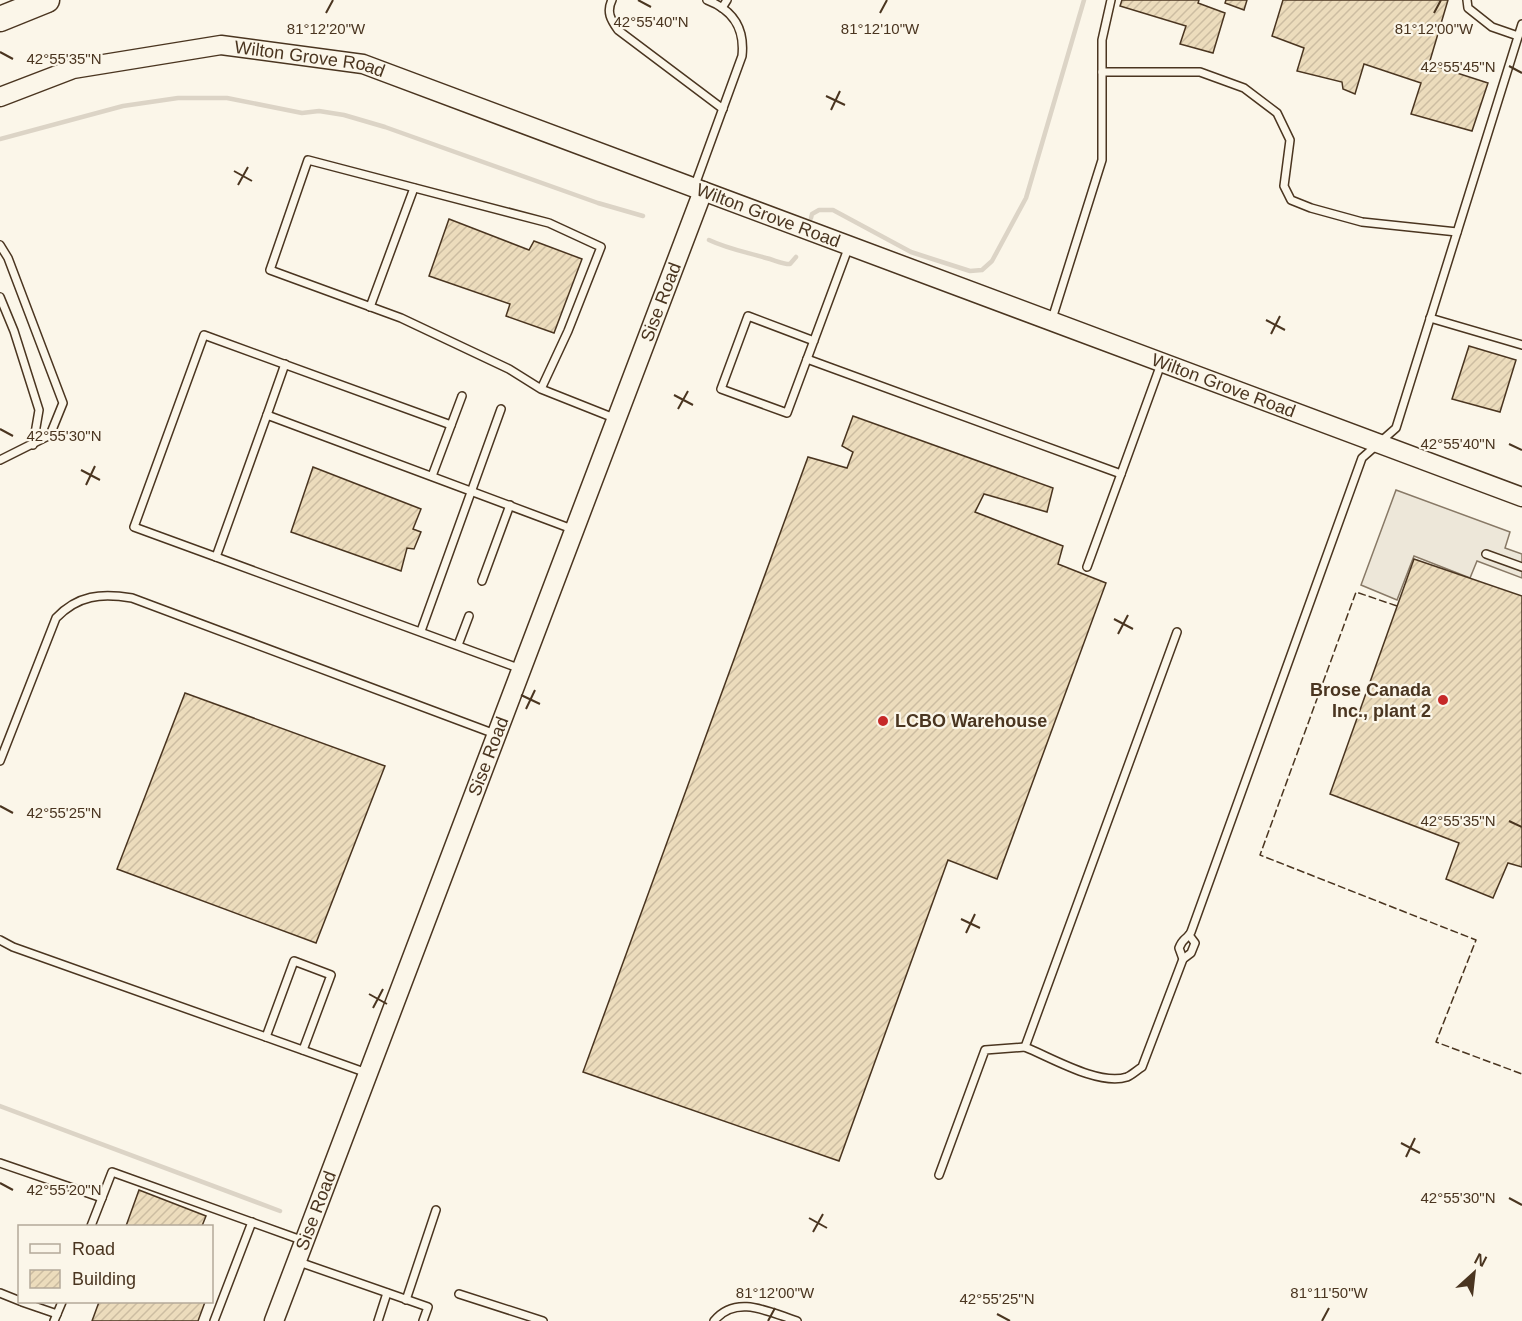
<svg xmlns="http://www.w3.org/2000/svg" width="1522" height="1321" font-family="Arial,sans-serif">
  <style>
    .parking { fill: #ede7d9; stroke: #887966; stroke-width: 1.5 }
    .lines { fill: none; stroke-linecap: round; stroke-linejoin: round }
    .stream { stroke: #dcd4c6; stroke-width: 4.5 }
    .building { fill: url(#building-hatch); stroke: #4a3520; stroke-width: 1.5 }
    .lane-casing { stroke: #4a3520; stroke-width: 10 }
    .secondary-casing { stroke: #4a3520; stroke-width: 21 }
    .highway-casing { stroke: #4a3520; stroke-width: 27 }
    .lane { stroke: #fbf6e9; stroke-width: 7 }
    .secondary { stroke: #fbf6e9; stroke-width: 18 }
    .highway { stroke: #fbf6e9; stroke-width: 24 }
    .fence { stroke: #4a3520; stroke-width: 1.5; stroke-dasharray: 8 3; stroke-linecap: butt }
    .ticks { fill: none; stroke: #4a3520; stroke-width: 2 }
    .poi-dot { fill: #c62828; stroke: #fbf6e9; stroke-width: 2 }
    .labels { text-anchor: middle; stroke-width: 4.5; stroke-linejoin: round; paint-order: stroke }
    .street-label { font-size: 18px; fill: #4a3520; stroke: #fbf6e9 }
    .poi-label { font-size: 18px; font-weight: bold; fill: #4a3520; stroke: #fbf6e9; text-anchor: end }
    .ticks-label { font-size: 15px; text-anchor: middle; fill: #4a3520; stroke: #fbf6e9; stroke-width: 4.5; stroke-linejoin: round; paint-order: stroke }
  </style>
  <defs>
    <pattern id="building-hatch" width="6" height="6" patternUnits="userSpaceOnUse" patternTransform="scale(1.5)"><rect width="6" height="6" fill="#ecdcbc"/><path d="M-1 1l2-2M0 6l6-6M5 7l2-2" fill="none" stroke="#ccbda1"/></pattern>
  </defs>
  <rect width="100%" height="100%" fill="#fbf6e9"/>
  <!-- parking -->
  <polygon class="parking" points="1396,490 1510,532 1505,548 1522,554 1522,578 1477,561 1470,578 1414,556 1397,600 1361,585"/>
  <g class="lines">
    <!-- stream -->
    <g class="stream">
      <polyline points="0,139 123,106 178,98 227,98 302,113 319,111 344,115 385,127 598,203 643,216"/>
      <polyline points="811,218 812,214 819,210 833,210 911,252 970,271 982,270 992,261 1026,198 1084,0"/>
      <path d="M 709,240 C 728,249 746,252 766,258 C 775,260 781,264 790,264 L 796,257"/>
      <polyline points="0,1106 280,1211"/>
    </g>
  </g>
  <!-- building -->
  <g class="building">
    <polygon points="1122,0 1199,0 1198,3 1225,13 1213,53 1180,44 1186,26 1120,6"/>
    <polygon points="1226,0 1247,0 1244,10 1225,3"/>
    <polygon points="1283,0 1448,0 1429,64 1488,83 1472,131 1411,114 1421,83 1364,64 1355,94 1343,89 1342,82 1297,71 1304,48 1272,36"/>
    <polygon points="449,219 529,250 534,241 582,259 554,333 506,316 510,304 429,276"/>
    <polygon points="1469,346 1516,360 1500,412 1452,399"/>
    <polygon points="853,416 1053,488 1047,512 984,494 975,512 1063,546 1058,564 1106,583 997,879 948,860 839,1161 583,1072 808,457 847,468 853,452 842,446"/>
    <polygon points="313,467 421,509 413,529 421,532 414,549 407,548 401,571 291,532"/>
    <polygon points="1414,559 1522,596 1522,867 1508,863 1493,898 1446,879 1459,843 1330,794"/>
    <polygon points="185,693 385,766 316,943 117,869"/>
    <polygon points="139,1190 206,1216 202,1226 126,1226"/>
    <polygon points="99,1302 205,1302 198,1321 92,1321"/>
  </g>
  <g class="lines">
    <!-- lane casing -->
    <g class="lane-casing">
      <g id="lane">
        <path d="M 612,0 C 606,12 611,20 618,30 L 723,109"/>
        <polyline points="1467,0 1468,8 1492,27 1518,36"/>
        <polyline points="722,8 727,0"/>
        <polyline points="1102,72 1200,72 1244,88 1277,113 1290,140 1284,186 1291,200 1311,208 1362,222 1457,232"/>
        <path d="M 695,185 L 742,56 C 745,28 733,10 707,0"/>
        <polyline points="0,245 8,258 63,403 50,435 0,460"/>
        <polyline points="0,297 14,331 39,410 33,445"/>
        <polyline points="370,307 414,188"/>
        <polyline points="1430,318 1522,345"/>
        <polyline points="1052,319 1102,160 1102,40 1111,0"/>
        <polyline points="814,341 748,316 721,389 787,413 849,246"/>
        <polyline points="807,359 1121,474 1161,364"/>
        <polyline points="541,389 568,331 601,247 549,223 308,160 270,270 401,318 509,369 541,389 614,418"/>
        <polyline points="267,415 285,364"/>
        <polyline points="432,476 462,396"/>
        <polyline points="1486,554 1522,567"/>
        <polyline points="216,557 134,527 204,335 451,425"/>
        <polyline points="1087,567 1121,474"/>
        <polyline points="482,581 510,505"/>
        <polyline points="421,631 501,409"/>
        <path d="M 1177,632 L 1025,1047 C 1052,1058 1099,1086 1127,1077 C 1132,1075 1137,1070 1142,1067 L 1183,959 L 1191,953 L 1195,943 L 1189,935"/>
        <polyline points="458,645 469,616"/>
        <polyline points="521,669 216,557 267,415 572,529"/>
        <path d="M 0,761 L 56,618 C 78,595 101,593 132,598 L 495,734"/>
        <polyline points="0,940 13,947 367,1073"/>
        <path d="M 1183,959 L 1179,948 C 1183,937 1188,939 1191,932 L 1362,458 L 1396,428 L 1522,24"/>
        <polyline points="266,1037 294,961 331,975 303,1050"/>
        <polyline points="0,1163 102,1198"/>
        <polyline points="939,1175 985,1050 1025,1047"/>
        <polyline points="91,1226 112,1172 304,1241"/>
        <polyline points="299,1262 428,1307 423,1321"/>
        <polyline points="0,1293 20,1301"/>
        <polyline points="459,1294 543,1321"/>
        <polyline points="406,1300 436,1210"/>
        <polyline points="22,1302 57,1314"/>
        <polyline points="54,1321 62,1302"/>
        <polyline points="214,1321 252,1222"/>
        <polyline points="378,1321 387,1293"/>
        <path d="M 714,1321 C 736,1294 769,1312 797,1321"/>
      </g>
    </g>
    <!-- secondary casing -->
    <g class="secondary-casing">
      <g id="secondary">
        <path id="s1" d="M 0,97 L 73,69 L 221,45 L 363,64 L 1522,497"/>
        <path id="s2" d="M 274,1321 L 703,191"/>
      </g>
    </g>
    <!-- highway casing -->
    <g class="highway-casing">
      <polyline id="highway" points="0,19 47,0"/>
    </g>
    <!-- lane -->
    <use href="#lane" class="lane"/>
    <!-- secondary -->
    <use href="#secondary" class="secondary"/>
    <!-- highway -->
    <use href="#highway" class="highway"/>
    <!-- fence -->
    <polyline class="fence" points="1397,606 1356,592 1260,855 1476,940 1436,1042 1522,1074"/>
  </g>
  <!-- ticks -->
  <path class="ticks" d="M 638,0 L 651,7M 326,13 L 333,0M 880,13 L 887,0M 1434,13 L 1441,0M 0,52 L 13,59M 1509,66 L 1522,73M 826,96 L 845,105M 831,110 L 840,91M 234,171 L 252,181M 238,185 L 248,167M 1266,320 L 1285,330M 1271,334 L 1280,316M 674,395 L 693,405M 678,409 L 688,391M 0,429 L 13,436M 1509,444 L 1522,450M 81,470 L 100,480M 86,485 L 95,466M 1114,619 L 1133,629M 1118,634 L 1128,615M 521,695 L 540,704M 526,709 L 535,690M 0,806 L 13,813M 1509,821 L 1522,827M 961,919 L 980,928M 966,933 L 975,914M 369,994 L 387,1004M 373,1008 L 383,989M 1401,1143 L 1420,1153M 1406,1157 L 1415,1138M 0,1183 L 13,1190M 1509,1198 L 1522,1205M 809,1218 L 827,1228M 813,1232 L 823,1214M 997,1314 L 1010,1321M 768,1321 L 775,1308M 1322,1321 L 1329,1308"/>
  <!-- markers -->
  <g class="poi-dot">
    <circle cx="1443" cy="700" r="6"/>
    <circle cx="883" cy="721" r="6"/>
  </g>
  <g class="labels">
    <!-- street labels -->
    <g class="street-label">
      <text dy="6" stroke="none"><textPath href="#s1" startOffset="318">Wilton Grove Road</textPath></text>
      <text dy="6" stroke="none"><textPath href="#s1" startOffset="804">Wilton Grove Road</textPath></text>
      <text dy="6" stroke="none"><textPath href="#s2" startOffset="1090">Sise Road</textPath></text>
      <text dy="6" stroke="none"><textPath href="#s1" startOffset="1290">Wilton Grove Road</textPath></text>
      <text dy="6" stroke="none"><textPath href="#s2" startOffset="604">Sise Road</textPath></text>
      <text dy="6" stroke="none"><textPath href="#s2" startOffset="118">Sise Road</textPath></text>
    </g>
    <!-- poi labels -->
    <g class="poi-label">
      <text x="1431" y="696">Brose Canada<tspan x="1431" dy="21">Inc., plant 2</tspan></text>
      <text x="895" y="727" text-anchor="start">LCBO Warehouse</text>
    </g>
  </g>
  <g class="ticks-label">
    <text x="651" y="27">42°55'40"N</text>
    <text x="326" y="34">81°12'20"W</text>
    <text x="880" y="34">81°12'10"W</text>
    <text x="1434" y="34">81°12'00"W</text>
    <text x="64" y="64">42°55'35"N</text>
    <text x="1458" y="72">42°55'45"N</text>
    <text x="64" y="441">42°55'30"N</text>
    <text x="1458" y="449">42°55'40"N</text>
    <text x="64" y="818">42°55'25"N</text>
    <text x="1458" y="826">42°55'35"N</text>
    <text x="64" y="1195">42°55'20"N</text>
    <text x="1458" y="1203">42°55'30"N</text>
    <text x="775" y="1298">81°12'00"W</text>
    <text x="1329" y="1298">81°11'50"W</text>
    <text x="997" y="1304">42°55'25"N</text>
  </g>
  <!-- legend -->
  <rect x="18" y="1225" width="195" height="78" fill="#fbf6e9" stroke="#b4a999" stroke-width="1.5"/>
  <rect x="30" y="1244" width="30" height="9" fill="#fbf6e9" stroke="#b4a999" stroke-width="1.5"/>
  <text x="72" y="1255" font-size="18" fill="#4a3520">Road</text>
  <rect x="30" y="1270" width="30" height="18" fill="url(#building-hatch)" stroke="#b4a999" stroke-width="1.5"/>
  <text x="72" y="1285" font-size="18" fill="#4a3520">Building</text>
  <!-- north arrow -->
  <g transform="translate(1474 1273) rotate(27)" stroke="#fbf6e9" stroke-width="4.5" paint-order="stroke">
  <path d="M0-4.5L10 22L0 15L-10 22Z" fill="#4a3520"/>
  <text y="-9" font-size="16" font-weight="bold" text-anchor="middle" fill="#4a3520">N</text>
  </g>
</svg>
